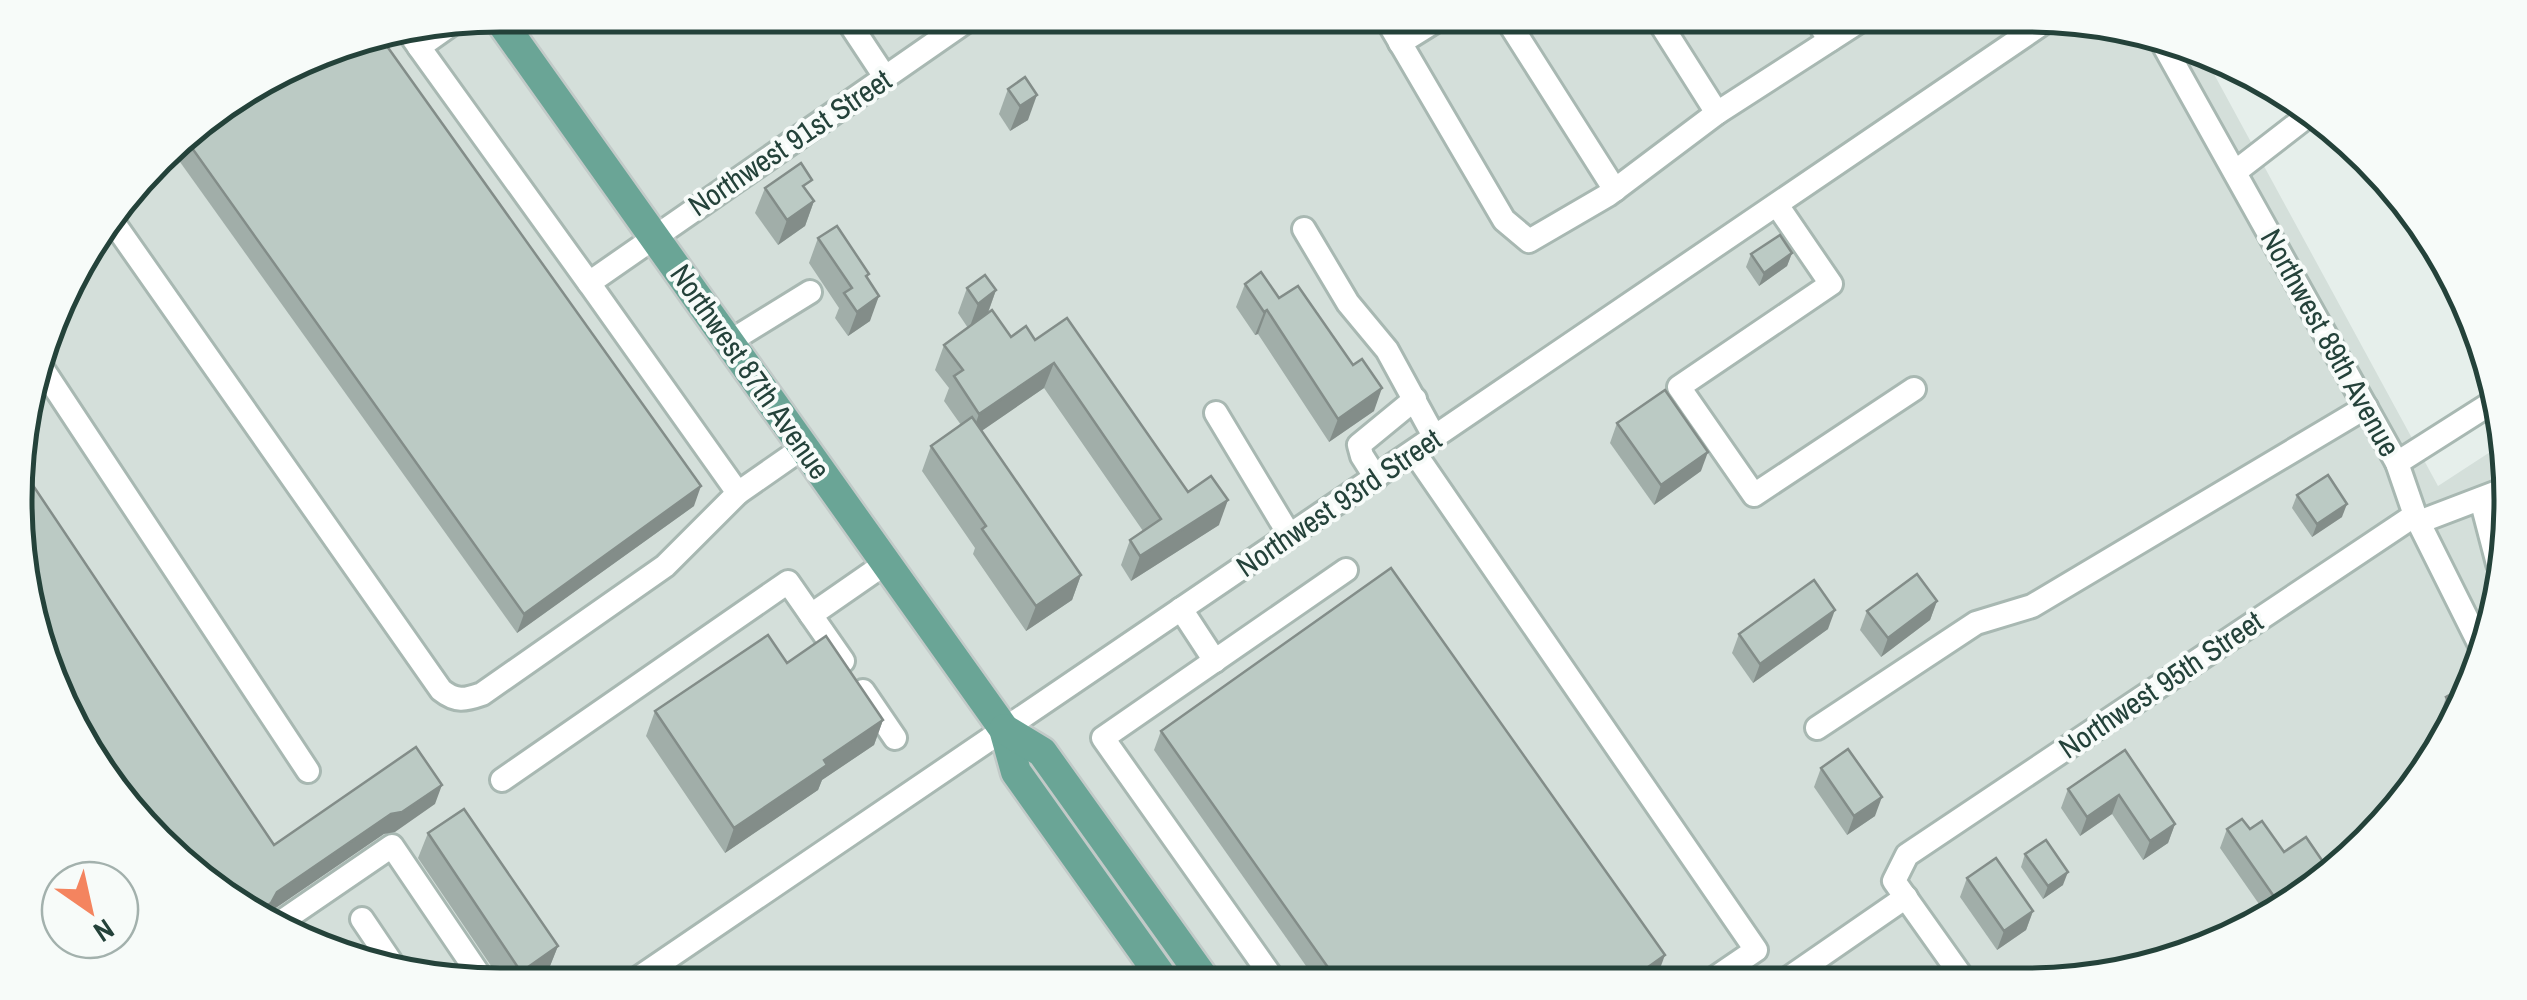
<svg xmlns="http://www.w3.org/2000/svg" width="2527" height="1000" font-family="'Archivo Narrow',sans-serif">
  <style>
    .built { fill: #d4dfda }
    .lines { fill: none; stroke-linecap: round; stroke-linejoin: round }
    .minor-casing { stroke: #a8b8b2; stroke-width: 28 }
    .major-casing { stroke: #c2cac8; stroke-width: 35 }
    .minor { stroke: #fff; stroke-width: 22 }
    .major { stroke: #6aa596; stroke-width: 30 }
    .wall { fill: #a1aea9 }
    .shaded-wall { fill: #838d89 }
    .building { fill: #bbcac4; stroke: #838d89; stroke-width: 2.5 }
    .labels { text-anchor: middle; stroke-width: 8; stroke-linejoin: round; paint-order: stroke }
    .street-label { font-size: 30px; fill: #24423a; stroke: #f7fbf9 }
    .rim { fill: none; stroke: #24423a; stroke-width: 5 }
  </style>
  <rect width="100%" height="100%" fill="#e6efeb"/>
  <!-- built -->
  <polygon class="built" points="500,15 2027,15 2182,41 2202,52 2438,486 2504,443 2511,468 2486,655 2430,770 2346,865 2241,935 2091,981 500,985 345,959 204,884 96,769 24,595 19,436 80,258 181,135 344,41"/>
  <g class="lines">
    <!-- minor casing -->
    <g class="minor-casing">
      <g id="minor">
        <polyline points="844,15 885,77"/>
        <polyline points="1384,15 1504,220 1529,241 1608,195 1717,113 1869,15"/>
        <polyline points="1504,15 1615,190"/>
        <polyline points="1655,15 1717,113"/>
        <polyline points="1813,15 1830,40"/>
        <polyline points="407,30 419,47 453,23"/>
        <polyline points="2159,37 2397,463 2415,515 2486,657"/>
        <polyline points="1400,43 1445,15"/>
        <polyline points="419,47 589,283 975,15"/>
        <polyline points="2235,172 2310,114"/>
        <polyline points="1777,205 1831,284 1679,387 1754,495 1914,389"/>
        <path d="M 111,219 L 441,690 C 456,702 465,700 482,694 L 665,566 L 738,493"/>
        <polyline points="1304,229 1348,303 1387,350 1435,438"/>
        <polyline points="589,283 738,493 804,447"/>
        <polyline points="729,342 810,292"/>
        <polyline points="42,368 308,771"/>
        <polyline points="1216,413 1290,536"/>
        <polyline points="1414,452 1756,950 1709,982"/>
        <polyline points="2397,463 2493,402"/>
        <polyline points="1376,478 1362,456 1359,445 1415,399"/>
        <polyline points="2481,499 2498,564"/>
        <polyline points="2419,522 2508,488"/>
        <polyline points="1181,609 1215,661"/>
        <polyline points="811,615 886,563"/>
        <polyline points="863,691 895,738"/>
        <polyline points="1817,728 1976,623 2032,606 2366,407"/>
        <polyline points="502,780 788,582 843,661"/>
        <polyline points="362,919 395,968"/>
        <polyline points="278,924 392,846 484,982"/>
        <polyline points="1965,981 1894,881 1907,855 2415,515"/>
        <polyline points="1783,982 1906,897"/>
        <polyline points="1276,983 1103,738 1346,570"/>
        <polyline points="628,985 2049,19"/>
      </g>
    </g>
    <!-- major casing -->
    <g class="major-casing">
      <g id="major">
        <polyline points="497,16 1004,729 1016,772 1166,983"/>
        <polyline points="1004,729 1042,752 1207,983"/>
      </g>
    </g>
    <!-- minor -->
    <use href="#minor" class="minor"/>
    <!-- major -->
    <use href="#major" class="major"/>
  </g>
  <!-- wall -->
  <g class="wall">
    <polygon points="344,41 694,506 517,633 170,148 181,135"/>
    <polygon points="1025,77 1028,120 1010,131 999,114 1008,89"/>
    <polygon points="765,188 814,201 805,226 778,245 755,213"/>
    <polygon points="818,238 869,274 867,279 870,321 848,336 835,318 839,308 809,263"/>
    <polygon points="1792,253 1787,266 1759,286 1746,267 1751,254"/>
    <polygon points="1245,284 1279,298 1374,411 1329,442 1258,334 1255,335 1236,307"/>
    <polygon points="967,288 996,290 988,313 1011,337 1035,340 1188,492 1219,525 1131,581 1121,565 1130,540 1143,531 1044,388 981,431 1081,575 1072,600 1026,631 973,554 975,548 922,471 931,446 961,425 944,401 949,388 935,370 944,345 968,328 958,313"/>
    <polygon points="1617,423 1701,471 1654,505 1610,443"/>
    <polygon points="2297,495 2342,517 2312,537 2292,508"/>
    <polygon points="1937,601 1930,620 1881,657 1860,630 1867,611"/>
    <polygon points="1828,629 1753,683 1732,653 1739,634"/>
    <polygon points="787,663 883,720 874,745 822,780 818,790 725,853 646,736 655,711"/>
    <polygon points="2469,691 2451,727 2442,710 2446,697"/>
    <polygon points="1161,731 1658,974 1647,982 1318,983 1154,750"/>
    <polygon points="2125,750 2175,824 2168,843 2143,860 2112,814 2080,836 2061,808 2068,789"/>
    <polygon points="1821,768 1875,816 1847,835 1814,787"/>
    <polygon points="2227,829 2250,829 2284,852 2332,875 2268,917 2220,848"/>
    <polygon points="428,833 558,946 548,971 529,985 504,985 418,858"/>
    <polygon points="2025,854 2063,885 2043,899 2021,867"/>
    <polygon points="1967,878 2033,911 2026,930 1997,950 1960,897"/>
  </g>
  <!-- shaded-wall -->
  <g class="shaded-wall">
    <polygon points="1037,95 1028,120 1010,131 1020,106"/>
    <polygon points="814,201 805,226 778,245 787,220"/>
    <polygon points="1792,253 1787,266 1759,286 1764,273"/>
    <polygon points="996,290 987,315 969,329 978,304"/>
    <polygon points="879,296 870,321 848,336 857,312"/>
    <polygon points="1267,310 1258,334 1255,335 1264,312"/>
    <polygon points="1054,363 1044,388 970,439 979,414"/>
    <polygon points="1382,388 1374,411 1329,442 1338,419"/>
    <polygon points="1708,452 1701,471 1654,505 1661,485"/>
    <polygon points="701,486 694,506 517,633 524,614"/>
    <polygon points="1228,500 1219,525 1131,581 1140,556"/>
    <polygon points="2347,504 2342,517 2312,537 2317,524"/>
    <polygon points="1081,575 1072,600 1026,631 1036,606"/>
    <polygon points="1937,601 1930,620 1881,657 1888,638"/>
    <polygon points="1835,610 1828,629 1753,683 1760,664"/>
    <polygon points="883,720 874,745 822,780 818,790 725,853 734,828 824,760"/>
    <polygon points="442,785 435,804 395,832 384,834 270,912 266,917 256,912 277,892 391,814"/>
    <polygon points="2119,795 2112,814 2080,836 2087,817"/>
    <polygon points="1882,797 1875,816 1847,835 1854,816"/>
    <polygon points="2175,824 2168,843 2143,860 2150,841"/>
    <polygon points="2068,872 2063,885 2043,899 2048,886"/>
    <polygon points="2033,911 2026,930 1997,950 2004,931"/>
    <polygon points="558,946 548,971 529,985 516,985 521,972"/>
    <polygon points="1665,955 1658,974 1647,982 1627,982"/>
  </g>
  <!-- building -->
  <g class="building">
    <polygon points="379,35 701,486 524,614 182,134 344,41"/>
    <polygon points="1025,77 1037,95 1020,106 1008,89"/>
    <polygon points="801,163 812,180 803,186 814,201 787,220 765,188"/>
    <polygon points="837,226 869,274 866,276 879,296 857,312 844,293 852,288 818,238"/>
    <polygon points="1780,235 1792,253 1764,273 1751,254"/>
    <polygon points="1261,272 1279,298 1298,286 1353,365 1362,359 1382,388 1338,419 1267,310 1264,312 1245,284"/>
    <polygon points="985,275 996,290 978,304 967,288"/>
    <polygon points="992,310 1011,337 1026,326 1035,340 1067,318 1188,492 1211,476 1228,500 1140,556 1130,540 1161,519 1054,363 979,414 954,376 963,370 944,345"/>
    <polygon points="1665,390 1708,452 1661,485 1617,423"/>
    <polygon points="972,417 1081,575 1036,606 982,529 986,526 931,446"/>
    <polygon points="20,466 274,845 416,747 442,785 402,812 391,814 277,892 271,903 256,912 204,884 96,769 24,595"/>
    <polygon points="2328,475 2347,504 2317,524 2297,495"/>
    <polygon points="1391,568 1665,955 1627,982 1339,983 1161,731"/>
    <polygon points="1917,574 1937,601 1888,638 1867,611"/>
    <polygon points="1814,580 1835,610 1760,664 1739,634"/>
    <polygon points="768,635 787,663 826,636 883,720 824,760 827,765 734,828 655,711"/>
    <polygon points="2466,686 2469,691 2457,716 2446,697"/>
    <polygon points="1848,749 1882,797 1854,816 1821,768"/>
    <polygon points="2125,750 2175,824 2150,841 2119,795 2087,817 2068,789"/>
    <polygon points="464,809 558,946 521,972 428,833"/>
    <polygon points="2242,819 2250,829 2262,821 2284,852 2306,837 2332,875 2282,908 2227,829"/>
    <polygon points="2046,840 2068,872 2048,886 2025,854"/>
    <polygon points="1996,858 2033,911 2004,931 1967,878"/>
    <polygon points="1897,969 1905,981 1879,981"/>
  </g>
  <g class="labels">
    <!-- street labels -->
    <g class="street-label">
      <text transform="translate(790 143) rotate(-34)" y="10">Northwest 91st Street</text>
      <text transform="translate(2330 343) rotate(61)" y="10">Northwest 89th Avenue</text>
      <text transform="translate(750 372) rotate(55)" y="10">Northwest 87th Avenue</text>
      <text transform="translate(1339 503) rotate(-34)" y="10">Northwest 93rd Street</text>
      <text transform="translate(2161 685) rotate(-34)" y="10">Northwest 95th Street</text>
    </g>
  </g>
  <!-- crop -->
  <path d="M0 0H2527V1000H0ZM500 32H2026A468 468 0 0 1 2494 500V500A468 468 0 0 1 2026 968H500A468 468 0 0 1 32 500V500A468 468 0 0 1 500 32Z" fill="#f7fbf9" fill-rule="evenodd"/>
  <path class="rim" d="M500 32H2026A468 468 0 0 1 2494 500V500A468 468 0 0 1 2026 968H500A468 468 0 0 1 32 500V500A468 468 0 0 1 500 32Z"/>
  <!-- north arrow -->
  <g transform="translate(90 910) rotate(146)"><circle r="48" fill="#f7fbf9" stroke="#a3b1ad" stroke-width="2.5"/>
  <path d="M0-8L18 38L0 25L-18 38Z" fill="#f4845f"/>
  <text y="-15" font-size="28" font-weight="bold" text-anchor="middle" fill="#24423a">N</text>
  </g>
</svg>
